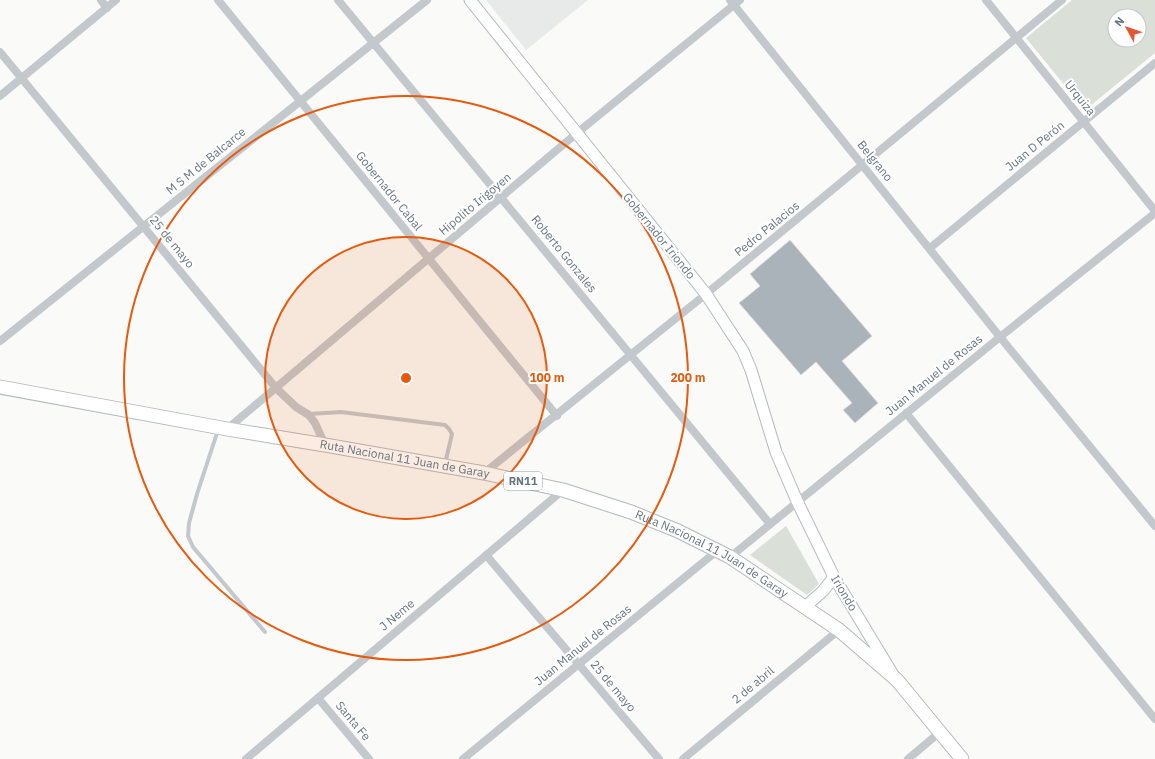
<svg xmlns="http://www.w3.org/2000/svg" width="1155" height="759" font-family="'IBM Plex Sans',sans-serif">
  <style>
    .built { fill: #e8e9e9 }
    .green { fill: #dadfd7; fill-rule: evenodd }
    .building { fill: #aab3b9; stroke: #dcdcda }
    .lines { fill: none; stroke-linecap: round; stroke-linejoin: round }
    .secondary-casing { stroke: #b3babf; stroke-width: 13 }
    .trunk-casing { stroke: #b4b9bd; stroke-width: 15 }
    .service { stroke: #c3c8cc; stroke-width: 4 }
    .minor { stroke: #c3c8cc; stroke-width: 8 }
    .secondary { stroke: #fff; stroke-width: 11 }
    .trunk { stroke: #fff; stroke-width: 13 }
    .ring { fill: none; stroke: #e8590c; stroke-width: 2 }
    .labels { text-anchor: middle; stroke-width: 4; stroke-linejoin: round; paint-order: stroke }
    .shield { fill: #fff; stroke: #939fa8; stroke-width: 1 }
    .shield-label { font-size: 11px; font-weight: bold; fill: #657683 }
    .street-label { font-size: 12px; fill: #657683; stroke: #fff }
    .centre { fill: #e8590c; stroke: #fff; stroke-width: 2 }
    .ring-label { font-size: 12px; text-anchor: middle; font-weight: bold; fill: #e8590c; stroke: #fff; stroke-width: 4; stroke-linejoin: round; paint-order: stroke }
  </style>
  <rect width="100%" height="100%" fill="#fafaf8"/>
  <!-- built -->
  <polygon class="built" points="486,0 588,0 526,50"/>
  <!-- green -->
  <g class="green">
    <path d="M 1072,0 L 1155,0 L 1155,53 L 1085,110 L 1026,38 ZM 1115,16 L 1139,16 L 1139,40 L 1115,40 Z"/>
    <polygon points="786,526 819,584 807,595 750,555"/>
  </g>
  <!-- building -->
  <polygon class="building" points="790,240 872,336 842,361 878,403 855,423 843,410 852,403 816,362 801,375 739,303 760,286 750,274"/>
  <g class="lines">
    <!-- secondary casing -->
    <g class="secondary-casing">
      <g id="secondary">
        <polyline points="470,0 706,294 743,351 751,370 776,452 797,501 834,577 892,673"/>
        <polyline points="805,607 823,591 834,577"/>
      </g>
    </g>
    <!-- trunk casing -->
    <g class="trunk-casing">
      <g id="trunk">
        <path id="s1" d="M 0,387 L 227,429 L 325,445 L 484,473 L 563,490 L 631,512 L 678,531 L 730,557 L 839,630 L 897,680 L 962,759"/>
      </g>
    </g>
    <!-- service -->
    <g class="service">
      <polyline points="309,414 341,412 445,425 449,429 452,434 445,464"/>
      <polyline points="218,430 197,494 189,523 188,536 193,547 265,632"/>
    </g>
    <!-- minor -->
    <g class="minor">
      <polyline points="101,0 107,8"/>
      <polyline points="218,0 557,416"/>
      <polyline points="338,0 770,524"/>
      <polyline points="730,0 1000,337 1155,526"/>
      <polyline points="986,0 1155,211"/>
      <polyline points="0,52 276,388 296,407 309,415 315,423 325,445"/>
      <polyline points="0,96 116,0"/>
      <polyline points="930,248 1155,63"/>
      <polyline points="0,341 427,0"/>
      <polyline points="906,413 1155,719"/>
      <polyline points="227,429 577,133 740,0"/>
      <polyline points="484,473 706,294 1062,0"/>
      <polyline points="486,555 659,759"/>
      <polyline points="730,557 1000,337 1155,213"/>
      <polyline points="318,698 369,759"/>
      <polyline points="246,759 563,490"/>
      <polyline points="463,759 718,550"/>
      <polyline points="683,759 839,630"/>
      <polyline points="908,759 940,732"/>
    </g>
    <!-- secondary -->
    <use href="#secondary" class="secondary"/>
    <!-- trunk -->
    <use href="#trunk" class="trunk"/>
  </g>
  <!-- distance rings -->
  <circle cx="406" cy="378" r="141" fill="#e8590c" fill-opacity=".12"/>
  <g class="ring">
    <circle cx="406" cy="378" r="141"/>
    <circle cx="406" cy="378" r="282"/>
  </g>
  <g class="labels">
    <!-- shield labels -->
    <rect class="shield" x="504" y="472" width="38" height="18" rx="3"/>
    <g class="shield-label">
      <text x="523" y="485">RN11</text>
    </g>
    <!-- street labels -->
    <g class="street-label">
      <text transform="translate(1080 98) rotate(51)" y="4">Urquiza</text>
      <text transform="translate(1035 146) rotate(-39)" y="4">Juan D Perón</text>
      <text transform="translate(206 161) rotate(-39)" y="4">M S M de Balcarce</text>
      <text transform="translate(875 161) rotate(51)" y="4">Belgrano</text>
      <text transform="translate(389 191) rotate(51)" y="4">Gobernador Cabal</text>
      <text transform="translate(475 204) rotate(-40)" y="4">Hipolito Irigoyen</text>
      <text transform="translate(767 229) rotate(-39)" y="4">Pedro Palacios</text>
      <text transform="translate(659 236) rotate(51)" y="4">Gobernador Iriondo</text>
      <text transform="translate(172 242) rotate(51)" y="4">25 de mayo</text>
      <text transform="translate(564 254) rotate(51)" y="4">Roberto Gonzales</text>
      <text transform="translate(934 375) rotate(-39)" y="4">Juan Manuel de Rosas</text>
      <text dy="4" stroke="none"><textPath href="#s1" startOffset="411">Ruta Nacional 11 Juan de Garay</textPath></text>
      <text dy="4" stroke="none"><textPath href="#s1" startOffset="735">Ruta Nacional 11 Juan de Garay</textPath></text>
      <text transform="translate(844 593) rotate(59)" y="4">Iriondo</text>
      <text transform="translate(397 615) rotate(-40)" y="4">J Neme</text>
      <text transform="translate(583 645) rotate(-39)" y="4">Juan Manuel de Rosas</text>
      <text transform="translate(753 685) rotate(-40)" y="4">2 de abril</text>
      <text transform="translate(613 686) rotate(50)" y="4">25 de mayo</text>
      <text transform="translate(353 721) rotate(50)" y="4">Santa Fe</text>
    </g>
  </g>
  <circle cx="406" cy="378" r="6" class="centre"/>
  <g class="ring-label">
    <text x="547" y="382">100 m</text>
    <text x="688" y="382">200 m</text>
  </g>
  <!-- north arrow -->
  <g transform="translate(1127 28) rotate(310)"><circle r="19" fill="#ffffff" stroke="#c1c8cd"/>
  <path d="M0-3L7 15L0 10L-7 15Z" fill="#e4572e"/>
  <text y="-6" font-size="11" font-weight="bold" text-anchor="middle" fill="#657683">N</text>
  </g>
</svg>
